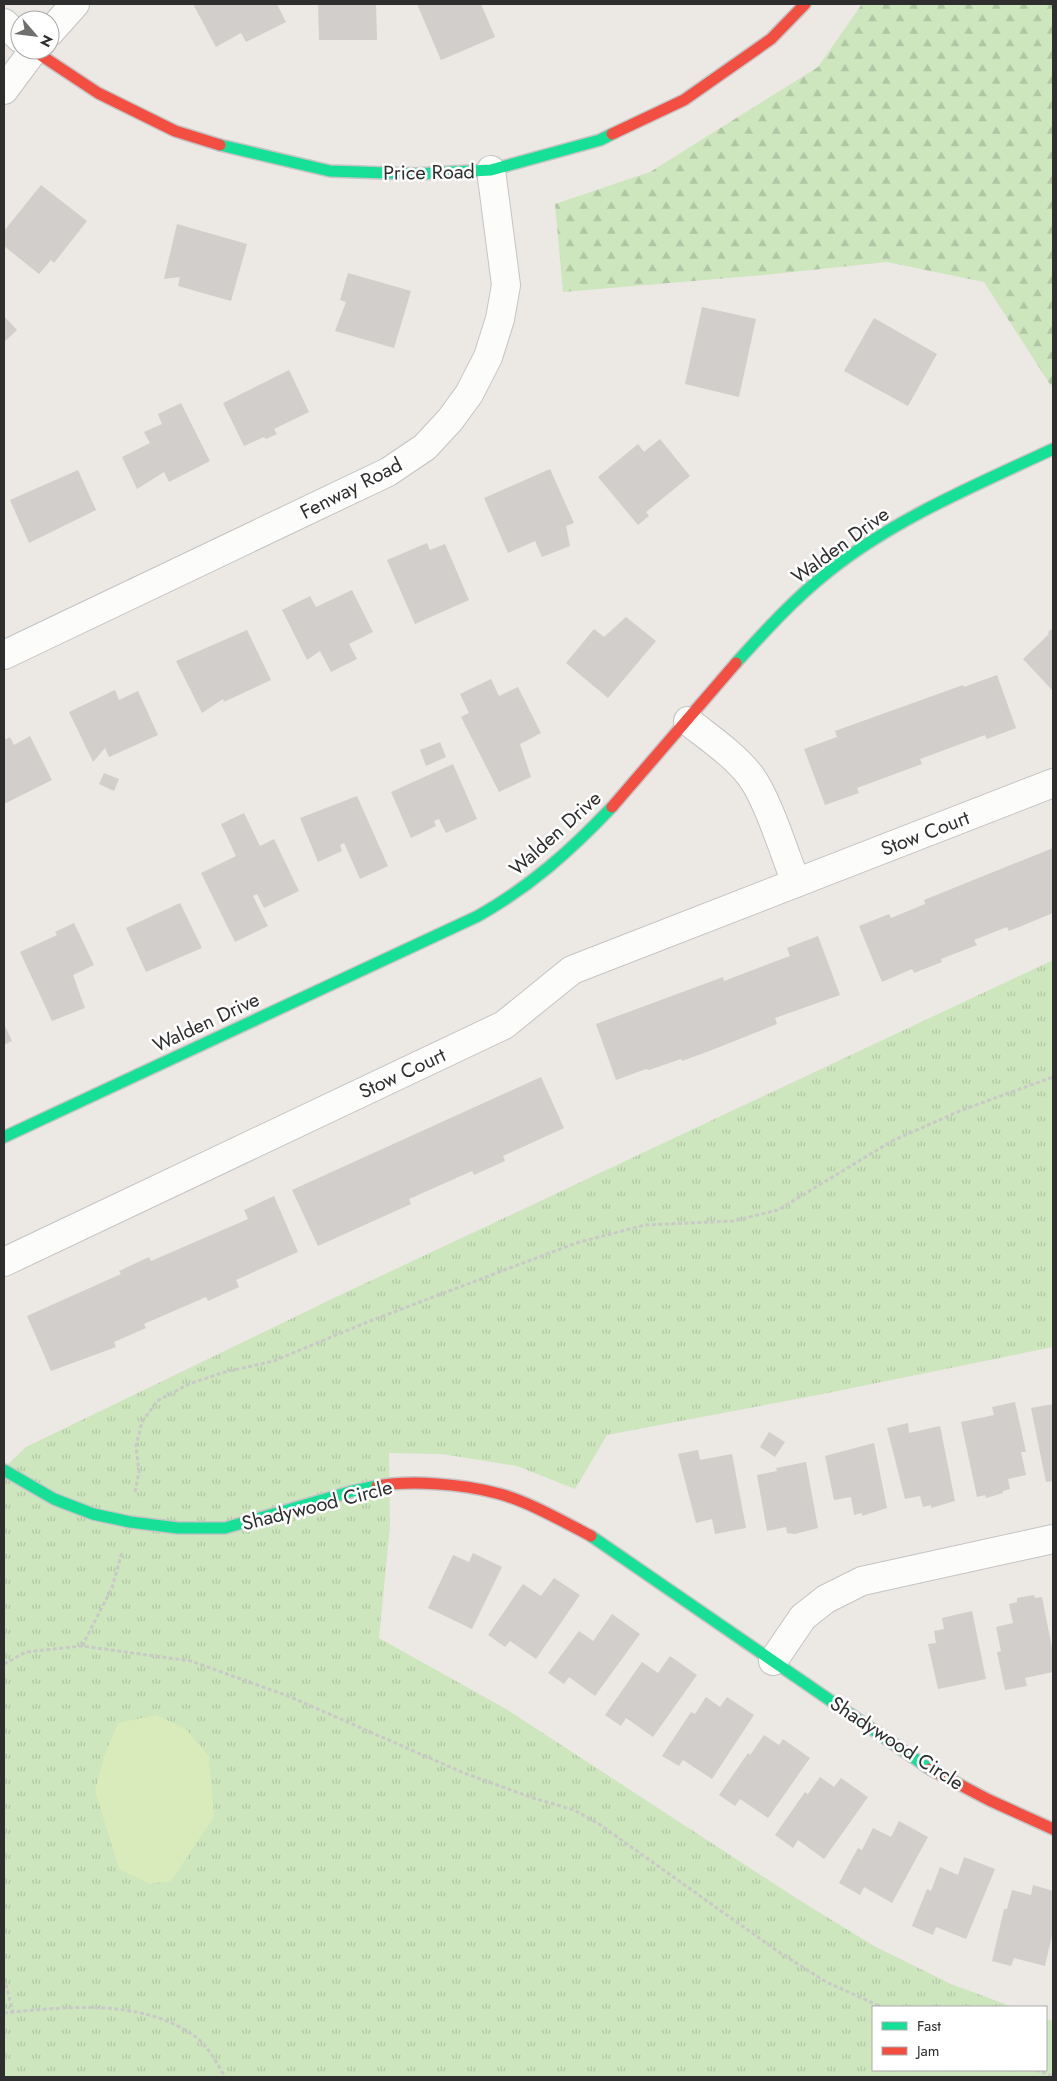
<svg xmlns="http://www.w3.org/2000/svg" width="1057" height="2081" font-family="Jost,sans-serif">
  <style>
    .grass { fill: url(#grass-tufts) }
    .forest { fill: url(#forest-firs) }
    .pitch { fill: #d9eabb }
    .building { fill: #d1cecb }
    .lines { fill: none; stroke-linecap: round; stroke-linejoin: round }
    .street-casing { stroke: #c5c4c5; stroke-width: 30 }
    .fast-casing { stroke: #c5c4c5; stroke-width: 14 }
    .jam-casing { stroke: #c5c4c5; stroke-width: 14 }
    .path { stroke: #c9c9c8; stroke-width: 3; stroke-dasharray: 4 2.5; stroke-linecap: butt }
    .street { stroke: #fcfcfb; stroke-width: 28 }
    .fast { stroke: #16e098; stroke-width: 11 }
    .jam { stroke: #f24e42; stroke-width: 11 }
    .labels { text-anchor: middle; stroke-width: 5; stroke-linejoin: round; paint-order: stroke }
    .street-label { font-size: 20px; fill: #2e2e2e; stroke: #fff }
  </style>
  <defs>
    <pattern id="grass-tufts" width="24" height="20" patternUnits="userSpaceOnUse" patternTransform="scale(1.25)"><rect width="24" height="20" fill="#cee6be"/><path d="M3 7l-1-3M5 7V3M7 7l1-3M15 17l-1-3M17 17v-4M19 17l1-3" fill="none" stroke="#b1c6a4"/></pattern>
    <pattern id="forest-firs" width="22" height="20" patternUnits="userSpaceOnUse" patternTransform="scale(1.25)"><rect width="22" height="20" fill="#cee6be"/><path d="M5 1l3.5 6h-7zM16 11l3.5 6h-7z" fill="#b1c6a4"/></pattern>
  </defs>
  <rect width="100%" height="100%" fill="#ece8e4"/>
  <!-- grass -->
  <polygon class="grass" points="1053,960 1053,1347 818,1395 607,1435 575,1489 517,1466 442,1454 389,1453 390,1526 379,1638 506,1709 796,1898 874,1946 951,1984 1013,2007 873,2007 873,2070 1046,2070 1046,2019 1053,2021 1053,2077 4,2077 4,1468 26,1447 336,1297"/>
  <!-- forest -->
  <polygon class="forest" points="862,4 1053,4 1053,389 984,282 887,262 764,275 563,292 555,204 650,172 818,67"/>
  <!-- pitch -->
  <polygon class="pitch" points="156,1715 186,1729 209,1756 214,1817 171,1881 150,1884 119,1869 95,1791 105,1754 118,1723"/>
  <!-- building -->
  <g class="building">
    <polygon points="193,4 277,4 286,22 246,42 241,33 216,47"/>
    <polygon points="318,4 376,4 377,40 319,40"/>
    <polygon points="417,4 481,4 495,37 441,60"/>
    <polygon points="41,185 87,221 54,263 51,260 39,274 4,246 4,231"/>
    <polygon points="177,224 247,244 231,301 178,286 180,277 164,279"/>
    <polygon points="348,273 411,291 394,348 335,331 346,302 340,300"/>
    <polygon points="702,307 756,319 739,397 685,384"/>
    <polygon points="4,316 17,330 4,342"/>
    <polygon points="874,318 937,354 908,406 844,371"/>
    <polygon points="289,370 309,412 274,429 277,434 266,439 264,437 244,446 223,403"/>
    <polygon points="181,403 210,461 169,482 164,472 137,489 122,457 150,443 144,432 162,424 158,414"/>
    <polygon points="660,439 690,476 646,512 649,516 638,525 598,477 638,444 644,452"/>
    <polygon points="550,469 574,523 566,526 570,546 542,557 535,541 508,553 484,498"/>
    <polygon points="78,470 96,510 29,543 10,500"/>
    <polygon points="427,543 430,550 445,544 469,600 415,624 387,560"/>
    <polygon points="352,590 373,632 349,644 357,659 331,672 320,651 307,660 282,610 310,596 316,607"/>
    <polygon points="626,617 656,641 608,698 566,663 594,629 604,637"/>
    <polygon points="1053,628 1053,691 1023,659 1049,634 1048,632"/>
    <polygon points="247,630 271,680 226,701 224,702 223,699 202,713 176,661"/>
    <polygon points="997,675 1016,728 987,739 985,735 920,759 922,764 857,788 859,793 825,805 804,749 837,737 835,731 963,685 964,687"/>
    <polygon points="491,679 499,696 518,687 541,733 520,744 531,777 499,792 461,717 469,713 460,694"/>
    <polygon points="115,690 119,700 138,691 158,735 109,757 105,748 93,762 69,712"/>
    <polygon points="30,736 52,780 4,804 4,740 10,737 14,745"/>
    <polygon points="440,742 446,757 426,766 420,750"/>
    <polygon points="453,764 477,819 446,833 439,819 434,821 436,826 411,838 391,792"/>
    <polygon points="104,773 119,779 114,791 99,784"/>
    <polygon points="357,796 388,866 360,879 344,843 340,845 342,851 318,862 300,818"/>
    <polygon points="244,813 260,846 274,839 299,891 264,908 257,894 253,896 268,926 235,942 201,873 236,856 221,824"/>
    <polygon points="1053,848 1053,913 1009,931 1007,927 974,940 977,945 941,959 942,962 914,973 912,969 882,982 859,926 889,914 891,918 925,904 924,900"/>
    <polygon points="180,903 202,948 146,972 126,928"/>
    <polygon points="74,923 94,965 73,975 85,1008 52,1021 20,952 57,935 55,932"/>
    <polygon points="818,936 840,995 775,1018 777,1024 712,1050 682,1061 681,1059 649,1070 646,1069 616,1080 596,1024 723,977 724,981 790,956 787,948"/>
    <polygon points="4,1024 12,1041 4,1045"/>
    <polygon points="541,1077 564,1128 503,1156 505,1161 474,1175 472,1171 409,1199 411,1204 318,1246 292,1190"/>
    <polygon points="274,1196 298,1252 236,1280 239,1287 237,1288 208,1301 206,1297 144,1324 146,1328 114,1342 116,1347 51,1371 27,1316 121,1274 119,1271 149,1257 151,1261 248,1219 244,1210"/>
    <polygon points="1015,1402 1026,1452 1021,1452 1026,1475 1008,1479 1010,1489 1003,1491 1003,1493 986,1498 985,1495 977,1497 961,1422 994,1415 992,1407"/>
    <polygon points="1053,1404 1053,1481 1046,1482 1031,1408"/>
    <polygon points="908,1423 909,1433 940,1426 955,1501 931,1508 931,1505 923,1507 920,1496 905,1499 887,1428"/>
    <polygon points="769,1432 785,1442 775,1457 760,1447"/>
    <polygon points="874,1443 887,1508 862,1516 862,1513 854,1515 851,1497 834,1500 825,1456"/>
    <polygon points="698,1450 700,1460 732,1454 746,1528 715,1534 712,1519 696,1523 678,1454"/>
    <polygon points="806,1462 818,1528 795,1534 787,1533 786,1527 767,1531 757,1475 777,1471 776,1468"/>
    <polygon points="473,1553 502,1567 472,1629 428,1608 453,1555 469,1562"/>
    <polygon points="554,1578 580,1595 536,1659 510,1641 505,1647 488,1635 523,1584 541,1596"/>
    <polygon points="1034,1595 1035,1598 1042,1597 1053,1653 1053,1672 1025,1678 1027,1686 1005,1690 997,1652 1001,1651 996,1627 1013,1623 1009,1604 1017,1602 1017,1598"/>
    <polygon points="972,1611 986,1679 938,1689 928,1644 936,1643 934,1631 944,1629 942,1618"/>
    <polygon points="612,1614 640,1634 595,1696 569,1677 564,1684 548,1673 579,1631 593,1641"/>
    <polygon points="670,1656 697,1675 653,1737 626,1718 621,1726 605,1715 642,1662 658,1673"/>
    <polygon points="706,1697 720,1707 727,1697 754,1715 712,1779 683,1760 679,1766 662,1756 691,1712 695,1714"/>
    <polygon points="764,1735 779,1745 783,1739 810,1758 768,1818 740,1799 735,1806 719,1795 748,1753 750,1755"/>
    <polygon points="820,1777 834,1787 841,1778 868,1797 824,1859 798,1840 793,1848 775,1835 805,1792 808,1794"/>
    <polygon points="899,1821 928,1837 892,1903 864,1887 860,1895 839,1883 858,1848 862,1850 873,1828 891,1837"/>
    <polygon points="964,1857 995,1869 966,1939 936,1927 933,1935 912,1926 927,1889 931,1891 940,1867 958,1875"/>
    <polygon points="1033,1885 1053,1891 1053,1931 1045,1966 1014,1958 1011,1966 992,1961 1004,1909 1007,1909 1012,1890 1031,1895"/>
  </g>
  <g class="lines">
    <!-- street casing -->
    <g class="street-casing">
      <g id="street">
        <polyline points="4,23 20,38"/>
        <polyline points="50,32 75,4"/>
        <polyline points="4,90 33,51"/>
        <polyline points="4,655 388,472 425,447 450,420 469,394 488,357 500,319 506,285 491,170"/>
        <path d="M 688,721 C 709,738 732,753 749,774 C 767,796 785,855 796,883"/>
        <polyline points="4,1262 504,1025 572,970 1053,783"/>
        <polyline points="773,1661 803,1617 826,1599 862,1581 1053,1539"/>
      </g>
    </g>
    <!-- fast casing -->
    <g class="fast-casing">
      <g id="fast">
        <polyline points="220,145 330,171 415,174 491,170 600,140 612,134"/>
        <path d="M 736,663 C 765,631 794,599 828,572 C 894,519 976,485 1053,449"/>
        <path d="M 4,1137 L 478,916 C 531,886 570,851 612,807"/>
        <polyline points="4,1470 54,1499 93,1514 130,1522 178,1528 225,1528 353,1491 377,1486"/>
        <polyline points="591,1536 930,1769"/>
      </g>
    </g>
    <!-- jam casing -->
    <g class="jam-casing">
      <g id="jam">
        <polyline points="33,50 98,93 175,131 220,145"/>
        <polyline points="612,134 684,100 771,39 805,4"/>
        <polyline points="612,807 736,663"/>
        <path d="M 377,1486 C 411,1480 462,1484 496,1493 C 526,1500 564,1522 591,1536"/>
        <polyline points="930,1769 989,1800 1053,1829"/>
      </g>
    </g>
    <!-- path -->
    <g class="path">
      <polyline points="135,1492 139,1472 136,1446 142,1422 157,1401 189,1384 225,1372 274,1361 370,1321 576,1243 645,1225 733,1221 778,1210 892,1141 962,1110 1053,1077"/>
      <polyline points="82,1646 112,1588 122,1552"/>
      <polyline points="4,1664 26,1652 82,1646 191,1661 288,1696 464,1773 533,1798 574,1810 599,1824 776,1950 826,1982 882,2007"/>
      <polyline points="4,1978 13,2012"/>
      <path d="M 4,2013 C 64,2007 140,1998 193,2035 C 207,2044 217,2063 225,2077"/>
      <polyline points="1036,2070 1053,2076"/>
    </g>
    <!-- street -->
    <use href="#street" class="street"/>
    <!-- fast -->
    <use href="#fast" class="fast"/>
    <!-- jam -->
    <use href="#jam" class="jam"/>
  </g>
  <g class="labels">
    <!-- street labels -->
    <g class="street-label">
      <text transform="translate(429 172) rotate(-1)" y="7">Price Road</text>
      <text transform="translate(351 488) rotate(-27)" y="7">Fenway Road</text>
      <text transform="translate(840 545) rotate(-36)" y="7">Walden Drive</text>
      <text transform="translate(555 833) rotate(-42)" y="7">Walden Drive</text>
      <text transform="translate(925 833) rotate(-21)" y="7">Stow Court</text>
      <text transform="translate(206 1022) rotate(-25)" y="7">Walden Drive</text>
      <text transform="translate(402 1073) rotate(-25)" y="7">Stow Court</text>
      <text transform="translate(317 1505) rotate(-14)" y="7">Shadywood Circle</text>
      <text transform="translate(897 1743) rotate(33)" y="7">Shadywood Circle</text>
    </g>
  </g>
  <!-- border -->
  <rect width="1057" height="2081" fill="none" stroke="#2e2e2e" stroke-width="10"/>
  <!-- legend -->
  <rect x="872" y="2006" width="175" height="65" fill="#ffffff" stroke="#ababab"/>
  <rect x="882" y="2022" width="25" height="8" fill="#16e098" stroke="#ababab"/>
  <text x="917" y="2031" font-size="15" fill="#2e2e2e">Fast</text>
  <rect x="882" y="2047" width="25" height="8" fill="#f24e42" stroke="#ababab"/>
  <text x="917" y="2056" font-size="15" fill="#2e2e2e">Jam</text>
  <!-- north arrow -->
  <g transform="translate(35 35) rotate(118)"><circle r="24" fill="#ffffff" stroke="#ababab"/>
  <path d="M0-4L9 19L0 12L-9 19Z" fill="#706f6e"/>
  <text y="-8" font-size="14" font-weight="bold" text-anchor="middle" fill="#2e2e2e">N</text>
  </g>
</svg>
